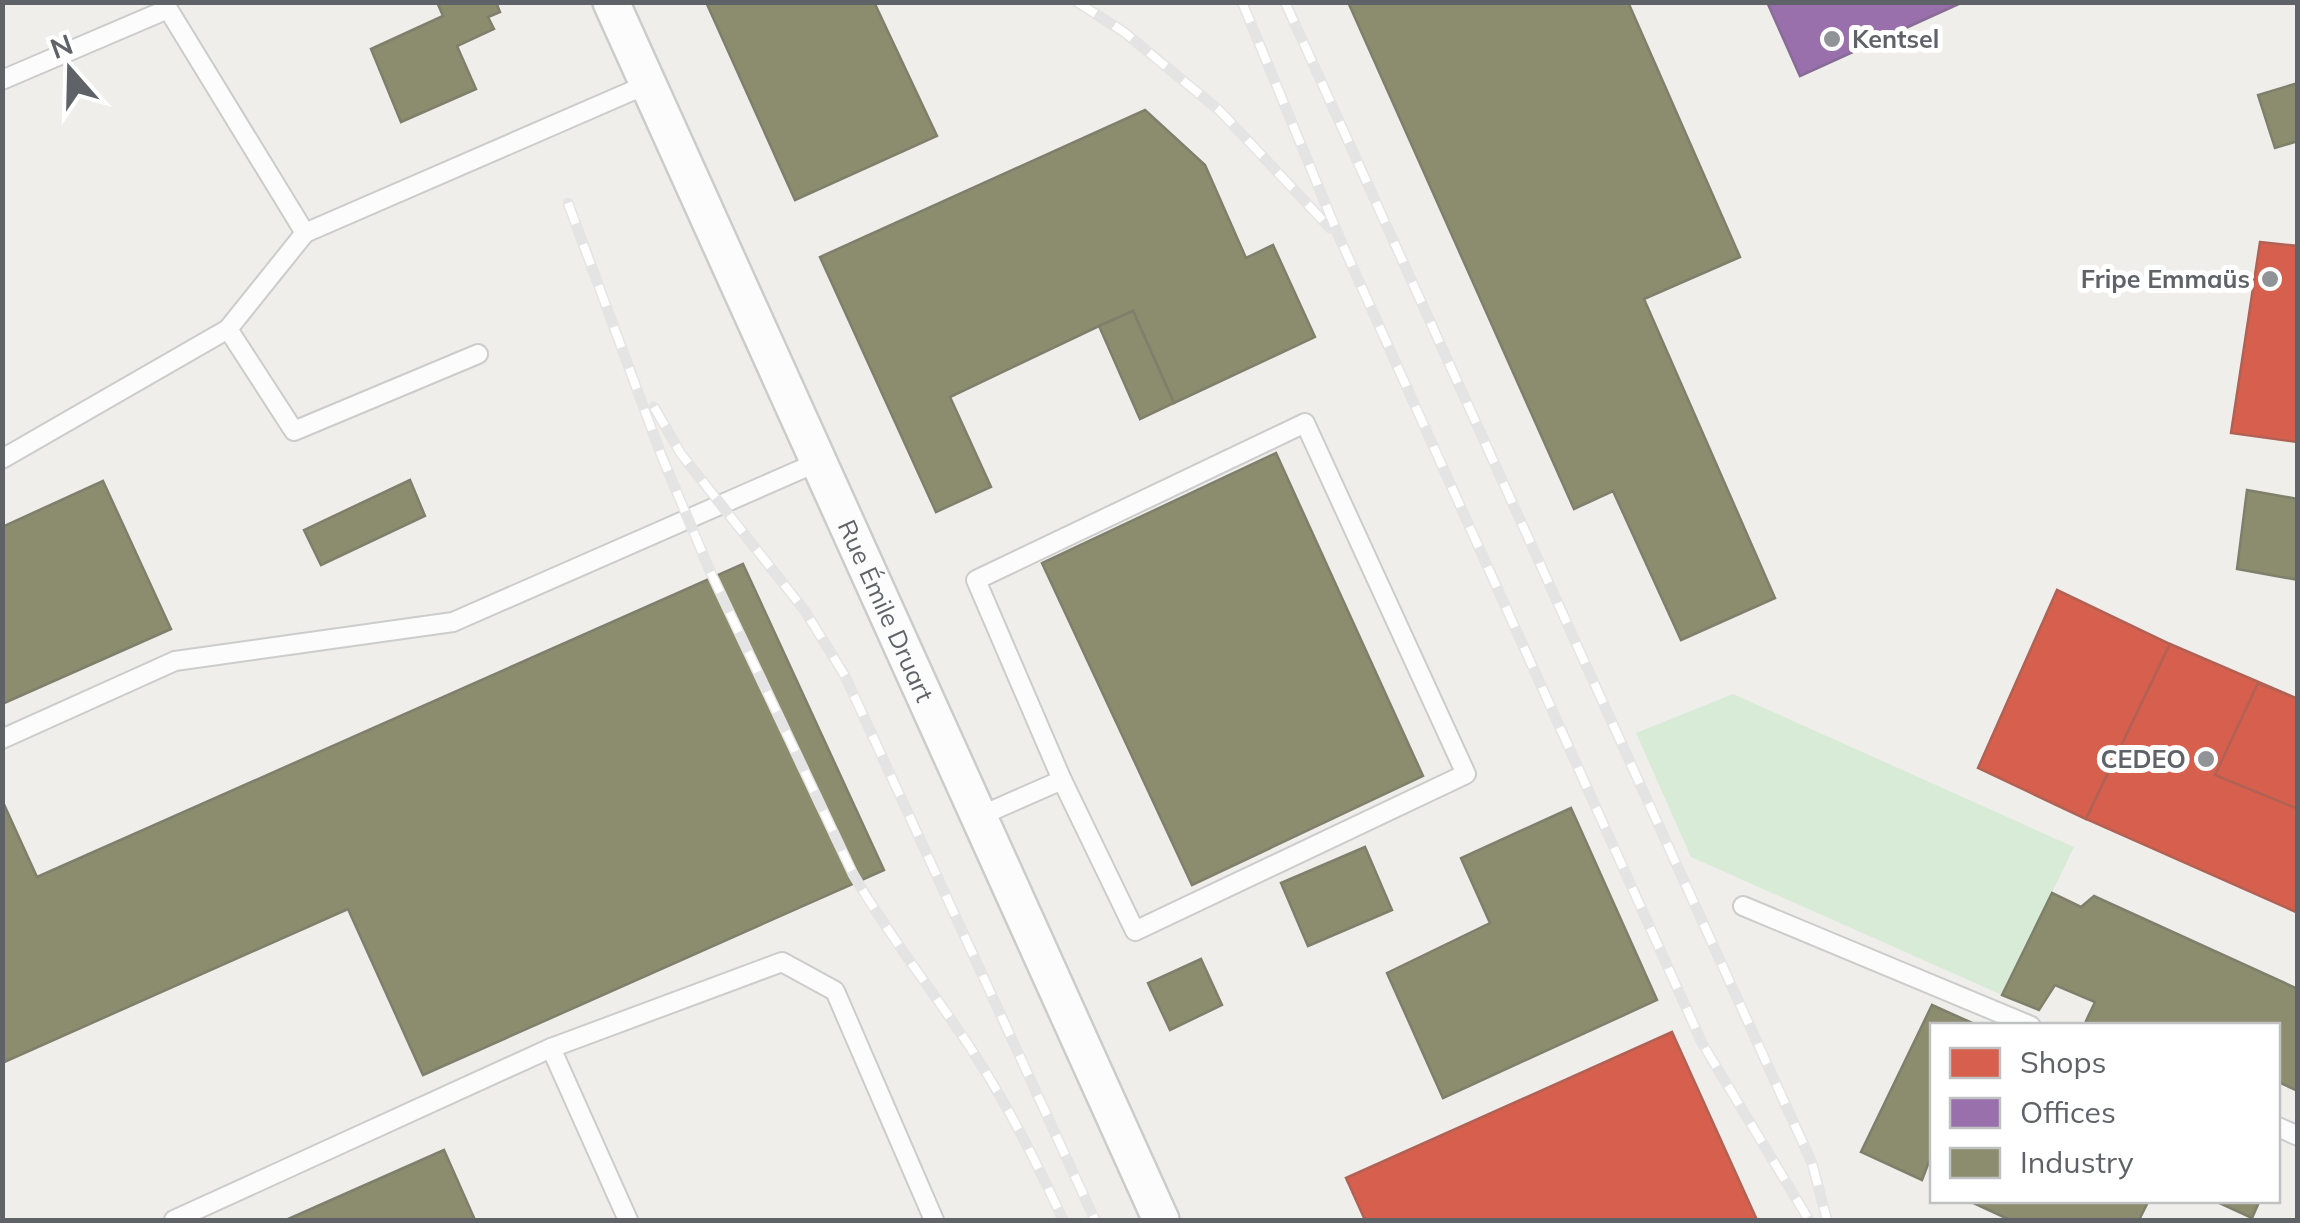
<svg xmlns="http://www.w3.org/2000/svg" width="2300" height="1223" font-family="Mulish,sans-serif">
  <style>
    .green { fill: #d8ebd6 }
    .shops { fill: #d6604d; stroke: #b26155; stroke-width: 2.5 }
    .offices { fill: #9970ab; stroke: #886c97; stroke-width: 2.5 }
    .industry { fill: #8c8c6e; stroke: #7e806c; stroke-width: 2.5 }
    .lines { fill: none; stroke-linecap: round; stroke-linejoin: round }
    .lane-casing { stroke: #cbcccc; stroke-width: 22 }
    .street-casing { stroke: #cbcccc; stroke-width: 40 }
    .lane { stroke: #fdfcfc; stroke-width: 18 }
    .street { stroke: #fdfcfc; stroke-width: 35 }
    .rail-casing { stroke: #e4e4e4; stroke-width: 11 }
    .rail { stroke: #fff; stroke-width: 8; stroke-dasharray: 22; stroke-linecap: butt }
    .poi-dot { fill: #919496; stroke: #fff; stroke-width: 4 }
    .labels { text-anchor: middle; stroke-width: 10; stroke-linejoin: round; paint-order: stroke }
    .poi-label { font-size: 25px; font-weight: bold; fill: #5f6368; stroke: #fff; text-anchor: end }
    .street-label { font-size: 25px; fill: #5f6368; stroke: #fff }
  </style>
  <rect width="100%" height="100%" fill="#efeeea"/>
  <!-- green -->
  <polygon class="green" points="1733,694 2074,847 2002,995 1691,857 1636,733"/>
  <!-- shops -->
  <g class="shops">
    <polygon points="2260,242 2298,246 2298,442 2231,433"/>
    <polygon points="2057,590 2170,644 2086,819 1978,768"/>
    <polygon points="2170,644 2298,699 2296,912 2086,819"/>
    <polygon points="2258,683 2298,699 2298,809 2215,775"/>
    <polygon points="1672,1032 1757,1220 1365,1220 1346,1178"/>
  </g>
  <!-- offices -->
  <polygon class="offices" points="1767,2 1963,2 1800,76"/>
  <!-- industry -->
  <g class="industry">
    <polygon points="437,2 496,2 500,12 488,17 494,29 457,46 476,89 401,122 371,49 443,16"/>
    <polygon points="706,2 874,2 937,136 795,200"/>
    <polygon points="1348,2 1628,2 1740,257 1644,299 1775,598 1681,640 1613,491 1574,509"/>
    <polygon points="2298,83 2298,141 2275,148 2258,95"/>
    <polygon points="1145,110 1205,165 1246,258 1273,245 1315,337 1174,403 1133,311 1099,326 950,397 991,487 936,512 820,257"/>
    <polygon points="1133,311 1174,403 1140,419 1099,326"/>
    <polygon points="1276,453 1423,776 1192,885 1042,563"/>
    <polygon points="410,480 425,516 321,565 304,530"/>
    <polygon points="103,481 171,629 2,704 2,527"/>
    <polygon points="2247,490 2298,499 2298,580 2237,569"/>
    <polygon points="743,564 884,870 423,1075 348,909 2,1063 2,800 37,877"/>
    <polygon points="1571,808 1657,1000 1443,1098 1387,973 1490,923 1461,858"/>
    <polygon points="1365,847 1392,910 1308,946 1281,883"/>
    <polygon points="2052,893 2081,907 2094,896 2298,989 2298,1091 2278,1082 2278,1026 2096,1026 2086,1021 2095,1002 2055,985 2039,1010 2002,995"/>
    <polygon points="1201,959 1222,1005 1170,1030 1148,983"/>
    <polygon points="1932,1005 1979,1026 1932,1026 1932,1154 1922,1180 1861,1152"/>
    <polygon points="444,1150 475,1220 286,1220"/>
    <polygon points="1967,1200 2149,1200 2139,1220 2010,1220"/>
    <polygon points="2213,1200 2260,1200 2252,1218"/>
  </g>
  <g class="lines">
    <!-- lane casing -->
    <g class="lane-casing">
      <g id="lane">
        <polyline points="2,80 168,9 305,233 648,84"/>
        <polyline points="228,329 294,431 478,354"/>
        <polygon points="1305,423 1466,774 1135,931 1062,780 976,580"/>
        <polyline points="2,459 228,329 305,233"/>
        <polyline points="2,739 175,661 453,622 818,462"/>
        <polyline points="980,816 1062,780"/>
        <polyline points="1743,906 2031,1026"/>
        <polyline points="551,1048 628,1220"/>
        <polyline points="2278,1127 2298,1136"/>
        <polyline points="174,1220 551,1048 782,962 835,991 934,1220"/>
      </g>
    </g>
    <!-- street casing -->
    <g class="street-casing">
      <g id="street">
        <path id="s1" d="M 611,2 L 1161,1220"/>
      </g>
    </g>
    <!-- lane -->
    <use href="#lane" class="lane"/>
    <!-- street -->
    <use href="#street" class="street"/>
    <!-- rail casing -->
    <g class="rail-casing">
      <g id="rail">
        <polyline points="1077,2 1124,32 1220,111 1330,228"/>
        <polyline points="1242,2 1340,239 1702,1043 1809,1220"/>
        <polyline points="1285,2 1812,1163 1827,1220"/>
        <path d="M 568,203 L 662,457 L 710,571 L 853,874 C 890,938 937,996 977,1058 C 1010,1110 1038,1165 1063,1220"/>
        <polyline points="654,407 681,454 805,611 845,676 1095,1220"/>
      </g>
    </g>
    <!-- rail -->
    <use href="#rail" class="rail"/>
  </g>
  <!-- markers -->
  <g class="poi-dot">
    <circle cx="1832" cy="39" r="10"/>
    <circle cx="2270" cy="279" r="10"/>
    <circle cx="2206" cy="759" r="10"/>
  </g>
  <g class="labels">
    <!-- poi labels -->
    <g class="poi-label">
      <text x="1852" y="48" text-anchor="start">Kentsel</text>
      <text x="2250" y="288">Fripe Emmaüs</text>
      <text x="2186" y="768">CEDEO</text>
    </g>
    <!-- street labels -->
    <g class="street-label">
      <text dy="9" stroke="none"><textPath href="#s1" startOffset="668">Rue Émile Druart</textPath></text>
    </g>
  </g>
  <!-- border -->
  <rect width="2300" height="1223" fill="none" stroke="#5f6368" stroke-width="10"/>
  <!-- legend -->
  <rect x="1930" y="1023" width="350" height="180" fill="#ffffff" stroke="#bfc1c3" stroke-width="2.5"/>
  <rect x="1950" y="1048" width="50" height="30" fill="#d6604d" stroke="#bfc1c3" stroke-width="2.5"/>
  <text x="2020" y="1073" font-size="30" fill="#5f6368">Shops</text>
  <rect x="1950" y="1098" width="50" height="30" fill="#9970ab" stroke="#bfc1c3" stroke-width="2.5"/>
  <text x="2020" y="1123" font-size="30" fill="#5f6368">Offices</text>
  <rect x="1950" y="1148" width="50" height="30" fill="#8c8c6e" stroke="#bfc1c3" stroke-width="2.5"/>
  <text x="2020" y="1173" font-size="30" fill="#5f6368">Industry</text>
  <!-- north arrow -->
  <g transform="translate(70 70) rotate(340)" stroke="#ffffff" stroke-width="8" paint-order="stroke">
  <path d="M0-8L18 38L0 25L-18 38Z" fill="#5f6368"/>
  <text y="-15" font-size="28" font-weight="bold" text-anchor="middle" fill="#5f6368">N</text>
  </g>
</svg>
